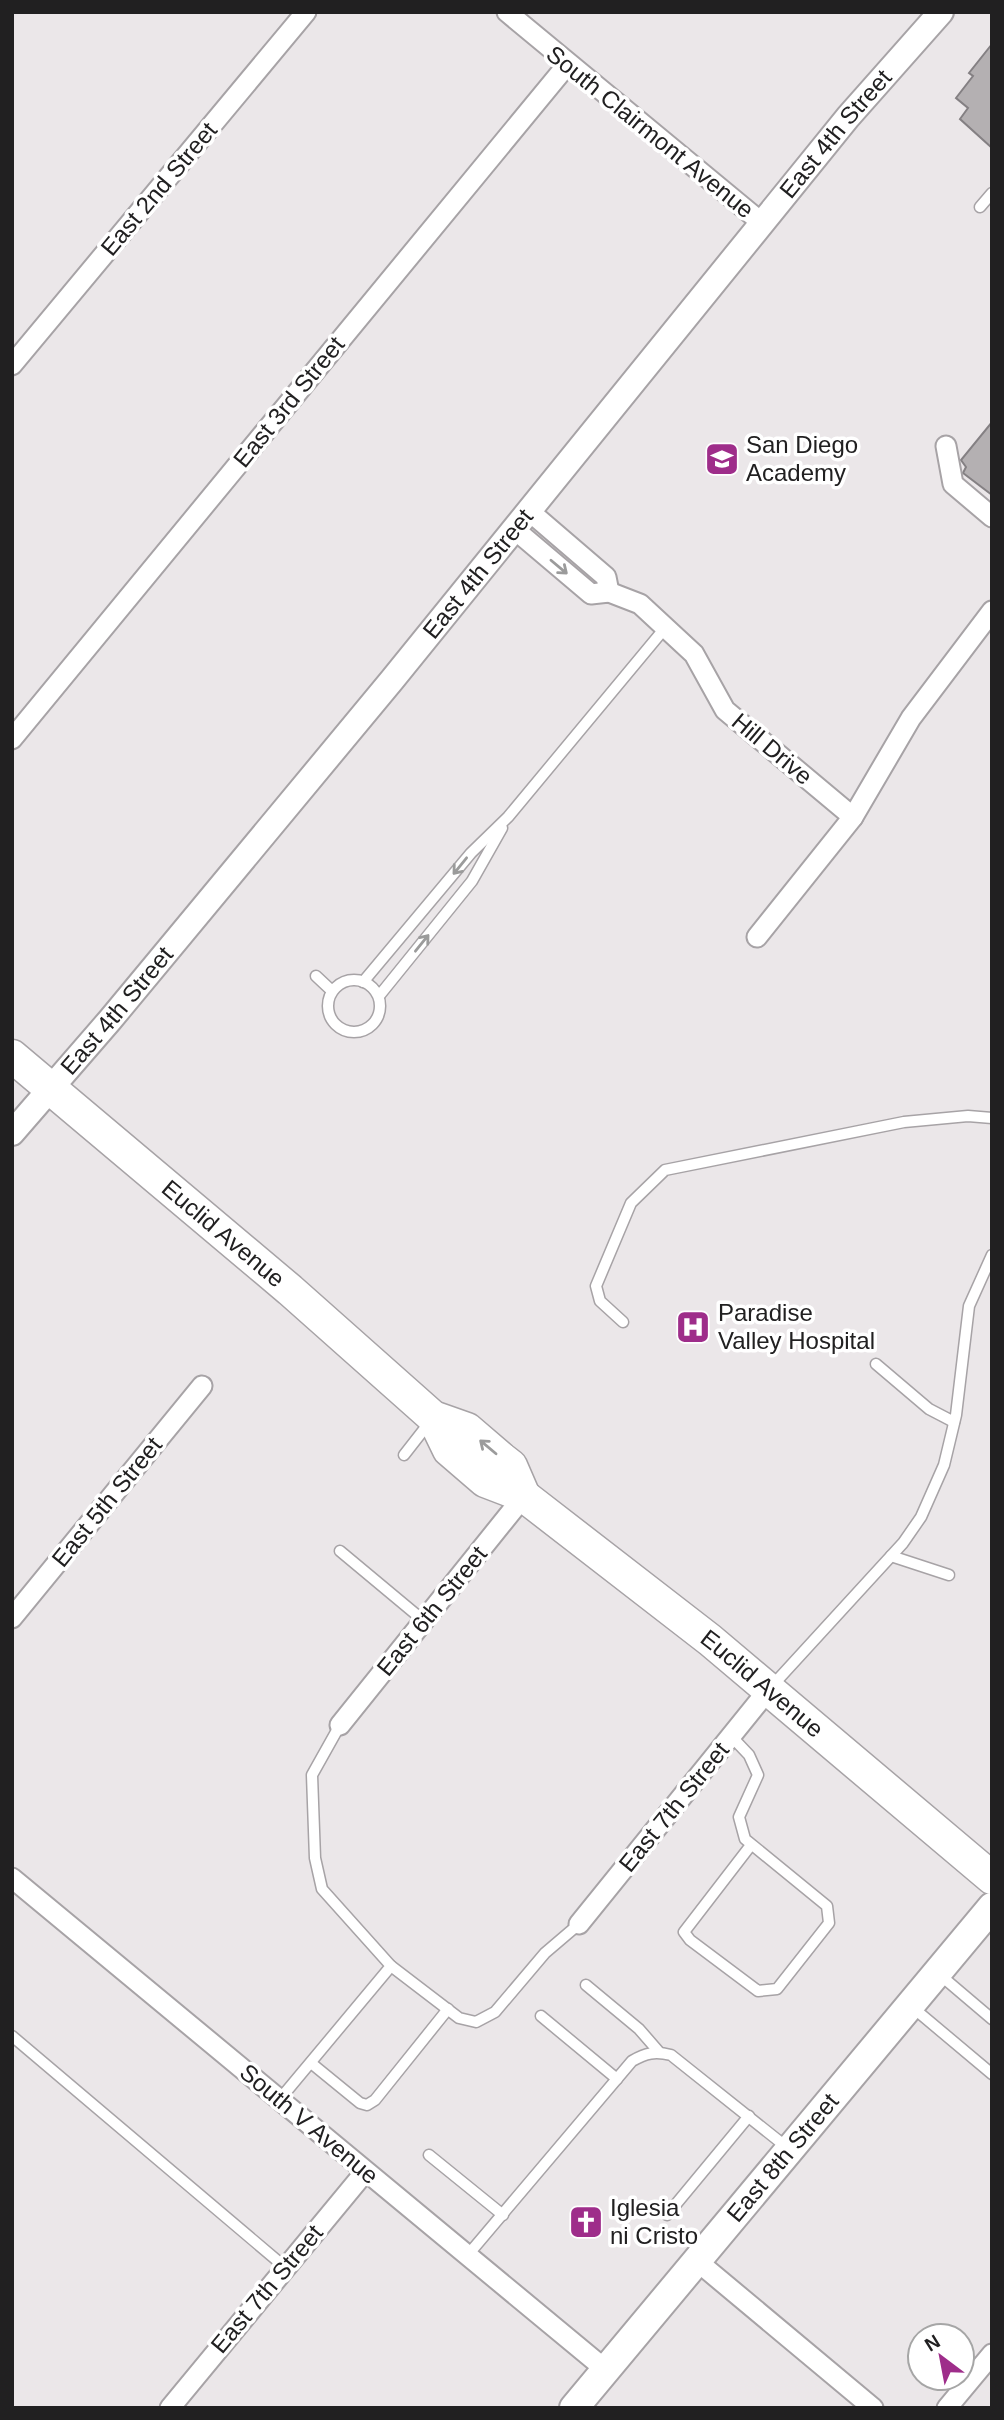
<svg xmlns="http://www.w3.org/2000/svg" width="1004" height="2420" font-family="Helvetica,sans-serif">
  <style>
    .building { fill: #b4b0b2; stroke: #848083; stroke-width: 2 }
    .lines { fill: none; stroke-linecap: round; stroke-linejoin: round }
    .service-casing { stroke: #a7a3a6; stroke-width: 13 }
    .minor-casing { stroke: #a7a3a6; stroke-width: 23 }
    .tertiary-casing { stroke: #a7a3a6; stroke-width: 28 }
    .secondary-casing { stroke: #a7a3a6; stroke-width: 32 }
    .primary-casing { stroke: #a7a3a6; stroke-width: 35 }
    .service { stroke: #fff; stroke-width: 10 }
    .minor { stroke: #fff; stroke-width: 19 }
    .tertiary { stroke: #fff; stroke-width: 24 }
    .secondary { stroke: #fff; stroke-width: 28 }
    .primary { stroke: #fff; stroke-width: 32 }
    .oneway { stroke: #9b9b9b }
    .labels { text-anchor: middle; stroke-width: 7; stroke-linejoin: round; paint-order: stroke }
    .street-label { font-size: 24px; fill: #212021; stroke: #fff }
    .poi-label { font-size: 24px; fill: #212021; stroke: #fff; text-anchor: start }
  </style>
  <rect width="100%" height="100%" fill="#ebe7e9"/>
  <!-- building -->
  <g class="building">
    <polygon points="992,44 992,148 960,119 968,108 956,98 973,76 969,73"/>
    <polygon points="992,422 992,495 963,473 966,467 961,460"/>
  </g>
  <g class="lines">
    <!-- service casing -->
    <g class="service-casing">
      <g id="service">
        <polyline points="980,207 992,193"/>
        <polyline points="316,976 332,991"/>
        <circle cx="354" cy="1006" r="26"/>
        <polyline points="363,982 471,853 508,817 665,628"/>
        <polyline points="379,996 472,881 502,828"/>
        <polyline points="623,1322 600,1301 596,1286 631,1203 665,1170 904,1122 968,1116 992,1118"/>
        <polyline points="876,1364 929,1409 954,1422"/>
        <polyline points="404,1455 429,1423"/>
        <polyline points="340,1551 424,1621"/>
        <polyline points="891,1556 949,1575"/>
        <polyline points="772,1686 903,1543 921,1517 944,1465 956,1415 969,1306 992,1255"/>
        <polyline points="731,1736 749,1755 758,1775 739,1817 745,1839 827,1906 829,1923 777,1989 758,1991 690,1940 684,1932 751,1845"/>
        <polyline points="391,1966 459,2018 476,2022 495,2012 545,1953 579,1924"/>
        <polyline points="939,1974 992,2019"/>
        <polyline points="586,1985 639,2029 659,2052"/>
        <polyline points="911,2006 992,2074"/>
        <polyline points="541,2016 617,2079"/>
        <polyline points="12,2036 286,2268"/>
        <polyline points="311,2063 360,2103 367,2105 375,2100 448,2009"/>
        <polyline points="280,2099 391,1966 322,1889 315,1858 312,1775 340,1725"/>
        <polyline points="429,2155 503,2215"/>
        <polyline points="667,2215 749,2116"/>
        <path d="M 467,2256 L 632,2061 C 646,2053 655,2051 671,2055 L 789,2149"/>
      </g>
    </g>
    <!-- minor casing -->
    <g class="minor-casing">
      <g id="minor">
        <polyline points="507,12 762,223"/>
        <polyline points="12,365 306,12"/>
        <polyline points="946,446 953,484 992,517"/>
        <polyline points="528,510 606,577 609,592"/>
        <polyline points="513,528 591,594 609,592 640,604 694,654 725,710 853,817"/>
        <polyline points="12,739 567,65"/>
        <polyline points="757,937 853,817 911,718 992,611"/>
        <polyline points="12,1618 202,1386"/>
        <polyline points="340,1725 524,1496"/>
        <polyline points="12,1878 606,2370"/>
        <polyline points="579,1924 769,1689"/>
        <polyline points="697,2261 873,2408"/>
        <polyline points="170,2408 365,2172"/>
        <polyline points="947,2408 992,2354"/>
      </g>
    </g>
    <!-- tertiary casing -->
    <g class="tertiary-casing">
      <g id="tertiary">
        <path id="s1" d="M 12,1133 L 110,1020 L 392,680 L 848,117 L 941,12"/>
      </g>
    </g>
    <!-- secondary casing -->
    <g class="secondary-casing">
      <g id="secondary">
        <path id="s2" d="M 574,2408 L 992,1907"/>
      </g>
    </g>
    <!-- primary casing -->
    <g class="primary-casing">
      <g id="primary">
        <path id="s3" d="M 12,1056 L 290,1290 L 433,1417 L 467,1429 L 502,1459 L 511,1466 L 524,1496"/>
        <path id="s4" d="M 433,1417 L 449,1450 L 485,1481 L 524,1496 L 710,1640 L 992,1878"/>
      </g>
    </g>
    <!-- service -->
    <use href="#service" class="service"/>
    <!-- minor -->
    <use href="#minor" class="minor"/>
    <!-- tertiary -->
    <use href="#tertiary" class="tertiary"/>
    <!-- secondary -->
    <use href="#secondary" class="secondary"/>
    <!-- primary -->
    <use href="#primary" class="primary"/>
  </g>
  <!-- one-way arrows -->
  <defs><path id="oneway-shaft" d="M-6 0H5M1.5-3L5.5 0L1.5 3" fill="none" stroke-width="1.6" stroke-linecap="round" stroke-linejoin="round" transform="scale(1.75)"/></defs>
  <g class="oneway">
    <use href="#oneway-shaft" transform="translate(559 567) rotate(40)"/>
    <use href="#oneway-shaft" transform="translate(460 866) rotate(129)"/>
    <use href="#oneway-shaft" transform="translate(422 943) rotate(-51)"/>
    <use href="#oneway-shaft" transform="translate(488 1447) rotate(-140)"/>
  </g>
  <!-- icons -->
  <defs>
    <g id="school-square" transform="scale(1.75)"><rect x="-9" y="-9" width="18" height="18" rx="4" fill="#9e2d8a" stroke="#fff"/><path d="M0-5L7-2L0 1L-7-2ZM-4 1L0 2.5L4 1V4Q0 6-4 4Z" fill="#fff"/></g>
    <g id="hospital-square" transform="scale(1.75)"><rect x="-9" y="-9" width="18" height="18" rx="4" fill="#9e2d8a" stroke="#fff"/><path d="M-5-5h3v3.5h4V-5h3V5h-3V1.5h-4V5h-3Z" fill="#fff"/></g>
    <g id="church-square" transform="scale(1.75)"><rect x="-9" y="-9" width="18" height="18" rx="4" fill="#9e2d8a" stroke="#fff"/><path d="M-1.2-6h2.4v3.5h3.3v2.4h-3.3V6h-2.4V-.1h-3.3v-2.4h3.3Z" fill="#fff"/></g>
  </defs>
  <g fill-rule="evenodd">
    <use href="#school-square" x="722" y="459"/>
    <use href="#hospital-square" x="693" y="1327"/>
    <use href="#church-square" x="586" y="2222"/>
  </g>
  <g class="labels">
    <!-- street labels -->
    <g class="street-label">
      <text transform="translate(650 132) rotate(39)" y="8">South Clairmont Avenue</text>
      <text dy="8" stroke="none"><textPath href="#s1" startOffset="1295">East 4th Street</textPath></text>
      <text transform="translate(159 189) rotate(-50)" y="8">East 2nd Street</text>
      <text transform="translate(289 402) rotate(-51)" y="8">East 3rd Street</text>
      <text dy="8" stroke="none"><textPath href="#s1" startOffset="728">East 4th Street</textPath></text>
      <text transform="translate(772 749) rotate(40)" y="8">Hill Drive</text>
      <text dy="8" stroke="none"><textPath href="#s1" startOffset="161">East 4th Street</textPath></text>
      <text dy="8" stroke="none"><textPath href="#s3" startOffset="276">Euclid Avenue</textPath></text>
      <text transform="translate(107 1502) rotate(-51)" y="8">East 5th Street</text>
      <text transform="translate(432 1611) rotate(-51)" y="8">East 6th Street</text>
      <text dy="8" stroke="none"><textPath href="#s4" startOffset="429">Euclid Avenue</textPath></text>
      <text transform="translate(674 1807) rotate(-51)" y="8">East 7th Street</text>
      <text transform="translate(309 2124) rotate(40)" y="8">South V Avenue</text>
      <text dy="8" stroke="none"><textPath href="#s2" startOffset="326">East 8th Street</textPath></text>
      <text transform="translate(267 2289) rotate(-50)" y="8">East 7th Street</text>
    </g>
    <!-- poi labels -->
    <g class="poi-label">
      <text x="746" y="453">San Diego<tspan x="746" dy="28">Academy</tspan></text>
      <text x="718" y="1321">Paradise<tspan x="718" dy="28">Valley Hospital</tspan></text>
      <text x="610" y="2216">Iglesia<tspan x="610" dy="28">ni Cristo</tspan></text>
    </g>
  </g>
  <!-- border -->
  <rect width="1004" height="2420" fill="none" stroke="#212021" stroke-width="28"/>
  <!-- north arrow -->
  <g transform="translate(941 2357) rotate(328)"><circle r="33" fill="#ffffff" stroke="#a6a6a6" stroke-width="2"/>
  <path d="M0-5L12 26L0 18L-12 26Z" fill="#9e2d8a"/>
  <text y="-10" font-size="19" font-weight="bold" text-anchor="middle" fill="#212021">N</text>
  </g>
</svg>
